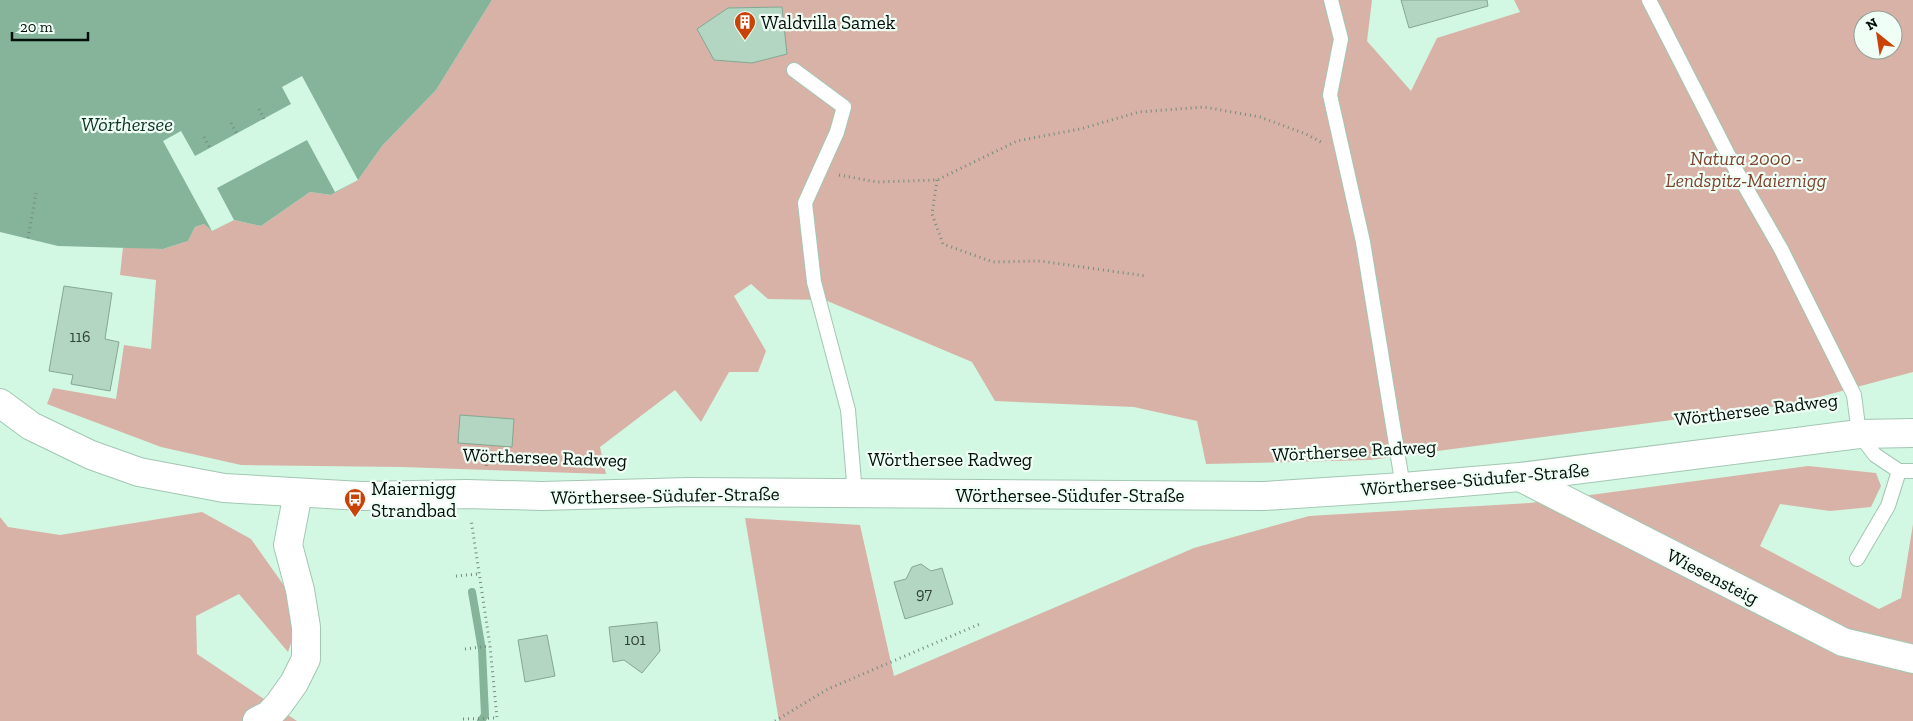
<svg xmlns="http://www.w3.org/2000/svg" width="1913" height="721" font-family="'Zilla Slab',serif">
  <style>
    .green { fill: #d8b2a6; fill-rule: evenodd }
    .water { fill: #86b49b }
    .pier { fill: #d2f8e3 }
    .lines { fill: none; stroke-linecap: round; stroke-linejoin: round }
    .stream { stroke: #86b49b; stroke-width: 8 }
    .building { fill: #b2d6c2; stroke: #83a793 }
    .lane-casing { stroke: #a2c7b3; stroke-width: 16 }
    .street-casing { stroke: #a2c7b3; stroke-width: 30 }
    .secondary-casing { stroke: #a2c7b3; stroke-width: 30 }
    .path { stroke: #738c7e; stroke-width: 3; stroke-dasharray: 1 4; stroke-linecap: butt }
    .lane { stroke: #fff; stroke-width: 14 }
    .street { stroke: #fff; stroke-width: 28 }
    .secondary { stroke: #fff; stroke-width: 28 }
    .labels { text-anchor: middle; stroke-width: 4.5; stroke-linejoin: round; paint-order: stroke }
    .number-label { font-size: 16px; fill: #304137 }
    .poi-label { font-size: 19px; fill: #040f09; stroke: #f0fff6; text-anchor: start }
    .park-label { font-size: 19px; font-style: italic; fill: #81432f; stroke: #f0fff6 }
    .street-label { font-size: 19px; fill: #040f09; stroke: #f0fff6 }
    .water-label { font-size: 20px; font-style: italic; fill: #0b3322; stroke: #f0fff6 }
  </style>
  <rect width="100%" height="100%" fill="#d2f8e3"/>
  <!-- green -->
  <g class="green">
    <path d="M 492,0 L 1372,0 L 1367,41 L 1411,91 L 1437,38 L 1520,12 L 1514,0 L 1913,0 L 1913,372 L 1793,404 L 1370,460 L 1206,464 L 1197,421 L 1134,407 L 995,401 L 972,362 L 825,300 L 768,299 L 751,284 L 734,296 L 766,351 L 758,372 L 729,372 L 701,422 L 675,390 L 600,447 L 606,474 L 402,467 L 241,465 L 161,447 L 47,404 L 53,388 L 116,399 L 124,345 L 151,349 L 156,280 L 120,275 L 123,247 L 163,249 L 188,241 L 195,227 L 204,224 L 212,231 L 234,220 L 261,226 L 310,192 L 331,195 L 358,180 L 382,146 L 436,90 ZM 1863,20 L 1893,20 L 1893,50 L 1863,50 Z"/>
    <polygon points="1808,466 1876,473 1881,486 1871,507 1830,511 1780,504 1760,546 1879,609 1901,598 1913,524 1913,721 779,721 745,518 860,525 894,676 1194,548 1309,516 1530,503"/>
    <polygon points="202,512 251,539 290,594 293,637 288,652 239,594 196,616 197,654 297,721 0,721 0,517 8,527 60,535"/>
  </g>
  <!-- water -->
  <polygon class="water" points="0,0 492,0 436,90 382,146 358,180 331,195 310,192 261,226 234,220 212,231 204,224 195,227 188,241 163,249 58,246 0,232"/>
  <!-- pier -->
  <polygon class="pier" points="302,76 358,180 335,192 307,140 217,188 234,220 212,231 163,141 181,131 195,156 291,104 282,87"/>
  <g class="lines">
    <!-- stream -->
    <polyline class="stream" points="472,592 482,650 485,715 481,721"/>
  </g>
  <!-- building -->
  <g class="building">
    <polygon points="1401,0 1487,0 1488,6 1409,28"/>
    <polygon points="782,7 787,54 752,63 714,60 697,29 728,8"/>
    <polygon points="64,286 112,293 105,339 119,342 110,391 71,384 73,375 49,371"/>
    <polygon points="460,415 514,419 512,447 458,443"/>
    <polygon points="921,564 931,571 942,568 953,604 905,619 894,582 906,579 912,567"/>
    <polygon points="657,622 660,651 642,673 624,660 613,662 609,627"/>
    <polygon points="547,635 555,676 525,682 518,640"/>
  </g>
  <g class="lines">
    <!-- lane casing -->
    <g class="lane-casing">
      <g id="lane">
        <polyline points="1331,0 1341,39 1330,95 1363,242 1403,487"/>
        <polyline points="1649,0 1738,174 1781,249 1854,395 1859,434 1875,455 1899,471 1913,471"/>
        <polyline points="794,70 844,107 837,132 805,203 814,282 848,410 855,494"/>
        <polyline points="1857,559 1888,506 1899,471"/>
      </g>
    </g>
    <!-- street casing -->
    <g class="street-casing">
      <g id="street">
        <polyline points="1520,477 1843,642 1913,659"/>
        <polyline points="257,721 269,715 279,704 294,683 306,659 306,627 300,590 288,545 298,493"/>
      </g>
    </g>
    <!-- secondary casing -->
    <g class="secondary-casing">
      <polyline id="secondary" points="0,403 31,426 91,455 139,472 224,488 361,496 467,494 542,496 689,492 1264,496 1403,487 1520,477 1859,434 1913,433"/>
    </g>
    <!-- path -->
    <g class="path">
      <polyline points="259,109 264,119"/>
      <polyline points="231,123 237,134"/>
      <polyline points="204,137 210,148"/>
      <polyline points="839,175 877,182 937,180 1017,141 1080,129 1139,112 1204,107 1260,117 1306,134 1321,142"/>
      <polyline points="937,180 932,214 943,244 993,262 1040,261 1146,276"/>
      <polyline points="28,238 36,193"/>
      <polyline points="467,463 466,449 487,450 486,469"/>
      <polyline points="456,576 478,574"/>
      <polyline points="465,649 490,646"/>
      <polyline points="463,719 497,718 490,646 471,519"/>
      <polyline points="775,721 828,689 982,623"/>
    </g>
    <!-- lane -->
    <use href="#lane" class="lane"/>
    <!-- street -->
    <use href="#street" class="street"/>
    <!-- secondary -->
    <use href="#secondary" class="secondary"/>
  </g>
  <!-- icons -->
  <defs>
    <g id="building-pin" transform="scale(1.125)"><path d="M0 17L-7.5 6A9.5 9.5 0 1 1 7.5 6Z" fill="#c94207" stroke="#f0fff6"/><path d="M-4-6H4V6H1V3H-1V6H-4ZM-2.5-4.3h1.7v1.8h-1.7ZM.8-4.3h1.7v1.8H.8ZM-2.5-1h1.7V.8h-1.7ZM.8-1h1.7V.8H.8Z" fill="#fff"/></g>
    <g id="bus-pin" transform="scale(1.125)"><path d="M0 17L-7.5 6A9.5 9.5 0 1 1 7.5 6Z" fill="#c94207" stroke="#f0fff6"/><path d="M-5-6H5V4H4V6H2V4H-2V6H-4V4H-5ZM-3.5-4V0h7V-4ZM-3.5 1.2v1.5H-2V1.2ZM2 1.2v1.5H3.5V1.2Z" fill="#fff"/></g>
  </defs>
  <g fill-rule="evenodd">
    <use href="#building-pin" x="745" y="22"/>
    <use href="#bus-pin" x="355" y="499"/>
  </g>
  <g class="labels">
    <!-- number labels -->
    <g class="number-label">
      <text x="80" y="342">116</text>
      <text x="924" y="599">97</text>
      <text x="635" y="645">101</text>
    </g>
    <!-- poi labels -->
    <g class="poi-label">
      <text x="761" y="29">Waldvilla Samek</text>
      <text x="371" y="495">Maiernigg<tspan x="371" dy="22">Strandbad</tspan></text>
    </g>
    <!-- park labels -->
    <g class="park-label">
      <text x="1746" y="165">Natura 2000 -<tspan x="1746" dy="22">Lendspitz-Maiernigg</tspan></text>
    </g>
    <!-- street labels -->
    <g class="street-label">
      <text transform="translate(1756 409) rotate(-7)" y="7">Wörthersee Radweg</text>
      <text transform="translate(1354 450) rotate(-3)" y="7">Wörthersee Radweg</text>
      <text transform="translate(545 457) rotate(2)" y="7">Wörthersee Radweg</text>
      <text x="950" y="466">Wörthersee Radweg</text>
      <text transform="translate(1475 479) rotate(-5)" y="7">Wörthersee-Südufer-Straße</text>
      <text transform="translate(665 495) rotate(-1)" y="7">Wörthersee-Südufer-Straße</text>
      <text x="1070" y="502">Wörthersee-Südufer-Straße</text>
      <text transform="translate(1713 576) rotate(27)" y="7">Wiesensteig</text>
    </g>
    <!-- water labels -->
    <g class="water-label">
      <text x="127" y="131">Wörthersee</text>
    </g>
  </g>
  <!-- north arrow -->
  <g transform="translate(1878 35) rotate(330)"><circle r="24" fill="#f0fff6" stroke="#929f97"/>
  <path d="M0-4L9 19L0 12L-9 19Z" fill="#c94207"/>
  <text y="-8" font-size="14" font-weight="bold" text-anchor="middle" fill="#040f09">N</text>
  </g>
  <!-- scale -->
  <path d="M12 32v8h76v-8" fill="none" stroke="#040f09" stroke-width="2.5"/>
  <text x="20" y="32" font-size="15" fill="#040f09" stroke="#f0fff6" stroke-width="4" paint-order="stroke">20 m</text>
</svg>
